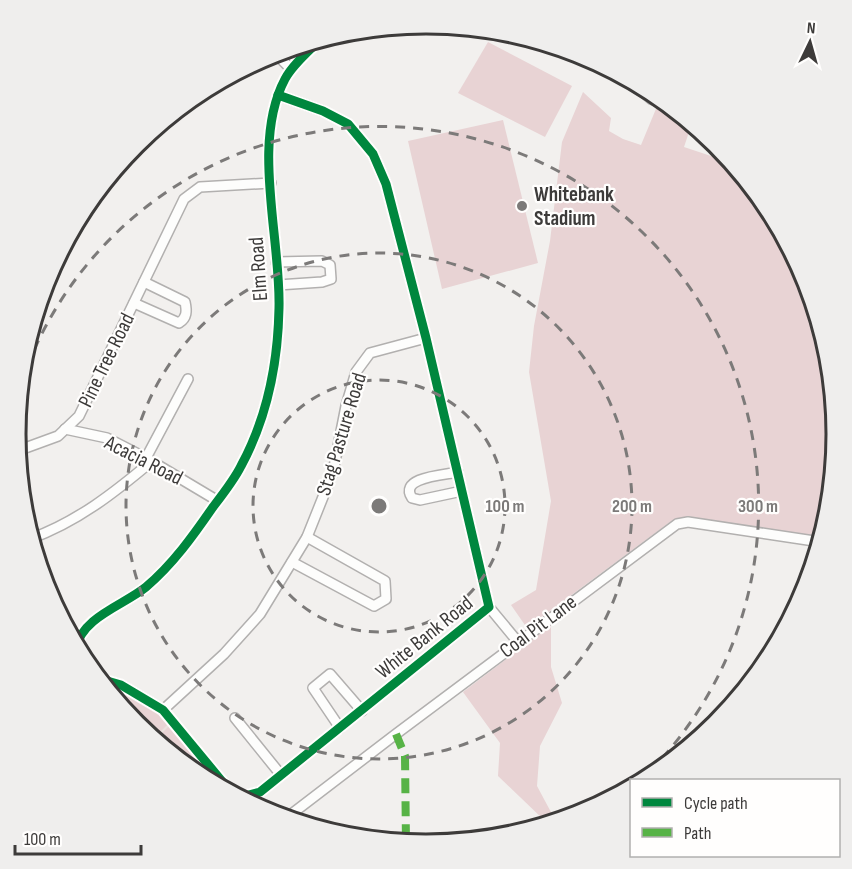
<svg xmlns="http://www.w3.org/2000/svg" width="852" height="869" font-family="'Sofia Sans Condensed',sans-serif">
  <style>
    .built { fill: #eae2de }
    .green { fill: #e8d3d4 }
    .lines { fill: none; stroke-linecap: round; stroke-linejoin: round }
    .minor-casing { stroke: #b2b0af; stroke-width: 12 }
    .minor { stroke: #fdfdfc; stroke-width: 9 }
    .quiet { stroke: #57b346; stroke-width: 8; stroke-dasharray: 15 8; stroke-linecap: butt }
    .cycleway-casing { stroke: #fffefd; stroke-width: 13 }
    .cycleway { stroke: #00873e; stroke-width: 9 }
    .ring { fill: none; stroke: #7c7a79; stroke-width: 3; stroke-dasharray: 10 8 }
    .poi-dot { fill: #7c7a79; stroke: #fffefd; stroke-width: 2 }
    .labels { text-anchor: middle; stroke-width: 4.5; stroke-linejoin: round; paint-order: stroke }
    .poi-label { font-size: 21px; font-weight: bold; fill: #3d3b3a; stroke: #fffefd; text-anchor: start }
    .street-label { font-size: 21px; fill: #3d3b3a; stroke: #fffefd }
    .rim { fill: none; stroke: #3d3b3a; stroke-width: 3 }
    .centre { fill: #7c7a79; stroke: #fffefd; stroke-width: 3 }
    .ring-label { font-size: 18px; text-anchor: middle; font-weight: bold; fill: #7c7a79; stroke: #fffefd; stroke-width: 4.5; stroke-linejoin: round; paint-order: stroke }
  </style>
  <rect width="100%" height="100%" fill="#f2f0ee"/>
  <!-- built -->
  <polygon class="built" points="103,686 116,688 156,712 169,726 209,778 219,787 197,776 135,725"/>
  <!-- green -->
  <g class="green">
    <polygon points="488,42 572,86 545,137 458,93"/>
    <polygon points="583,92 611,118 609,131 623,139 641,145 658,104 675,110 692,123 684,147 732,163 768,206 806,278 829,355 837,435 829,515 822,537 685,517 670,522 527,628 511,605 536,590 551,501 529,372 534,326 550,241 562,142"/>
    <polygon points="503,120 538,263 442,289 408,141"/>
    <polygon points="551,625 551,667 562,703 540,746 537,786 552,814 546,822 498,776 500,743 463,692"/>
    <path d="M 103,686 C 129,691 149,705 168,724 L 159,733 L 156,742 L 135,725 Z"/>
    <polygon points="169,726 196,760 186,766 180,762 182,752 164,748 158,744 161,734"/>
  </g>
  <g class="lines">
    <!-- minor casing -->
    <g class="minor-casing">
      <g id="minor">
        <polyline points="275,53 291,69"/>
        <polyline points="626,78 651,99 669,105"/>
        <polyline points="276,262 322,261 330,265 331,279 322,282 278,285"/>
        <polyline points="42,290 83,208"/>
        <path d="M 134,303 L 179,323 C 187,318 187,311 185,302 L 144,282"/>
        <polyline points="65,429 107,438 146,458 218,501"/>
        <polyline points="17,451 58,436 79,416 184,199 200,187 271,183"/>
        <polyline points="146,458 188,379"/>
        <path d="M 458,472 C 445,475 398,477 412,498 L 420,500 L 462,491"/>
        <path d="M 30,539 C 77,522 114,493 152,461"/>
        <polyline points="292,562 374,606 386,599 385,581 307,537"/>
        <polyline points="489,607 518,642"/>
        <path d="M 76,648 C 82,617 124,605 146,587 C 173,564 193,536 213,507 C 223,494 234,480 241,466 C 267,418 278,362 279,308 C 281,238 251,143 285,79 C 293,64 309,51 321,39"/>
        <polyline points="97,678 121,685 163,710 230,791 241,797 260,792 489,607 426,338 386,184 373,154 348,124 323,111 278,95"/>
        <polyline points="163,710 224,654 260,614 307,537 333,472 346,406 356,372 370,353 426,338"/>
        <polyline points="235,718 281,775"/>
        <polyline points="340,728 313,688 330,674 362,711"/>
        <polyline points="285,819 396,734 677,524 688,522 821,542"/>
      </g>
    </g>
    <!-- minor -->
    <use href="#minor" class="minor"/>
    <!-- quiet -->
    <polyline class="quiet" points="396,734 405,756 406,844"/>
    <!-- cycleway casing -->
    <g class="cycleway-casing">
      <g id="cycleway">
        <path d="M 76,648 C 82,617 124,605 146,587 C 173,564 193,536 213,507 C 223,494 234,480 241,466 C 267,418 278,362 279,308 C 281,238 251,143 285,79 C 293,64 309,51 321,39"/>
        <polyline points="97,678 121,685 163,710 230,791 241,797 260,792 489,607 426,338 386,184 373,154 348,124 323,111 278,95"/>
      </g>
    </g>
    <!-- cycleway -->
    <use href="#cycleway" class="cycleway"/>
  </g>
  <!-- distance rings -->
  <g class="ring">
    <circle cx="379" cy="506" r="126"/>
    <circle cx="379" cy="506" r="253"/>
    <path d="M21 383A379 379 0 1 1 642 779"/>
  </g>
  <!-- markers -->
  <circle class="poi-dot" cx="522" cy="206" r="6"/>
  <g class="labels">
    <!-- poi labels -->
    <g class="poi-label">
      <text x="534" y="201">Whitebank<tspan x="534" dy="24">Stadium</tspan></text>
    </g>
    <!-- street labels -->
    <g class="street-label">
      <text transform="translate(258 269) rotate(-94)" y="7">Elm Road</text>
      <text transform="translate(106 360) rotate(-64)" y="7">Pine Tree Road</text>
      <text transform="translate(341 434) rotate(-73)" y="7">Stag Pasture Road</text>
      <text transform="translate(144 460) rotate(27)" y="7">Acacia Road</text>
      <text transform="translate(538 626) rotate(-37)" y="7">Coal Pit Lane</text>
      <text transform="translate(424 637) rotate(-39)" y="7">White Bank Road</text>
    </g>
  </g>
  <!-- crop -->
  <path d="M0 0H852V869H0ZM26 434a400 400 0 1 1 800 0a400 400 0 1 1-800 0Z" fill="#efeeed" fill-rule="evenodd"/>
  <path class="rim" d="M26 434a400 400 0 1 1 800 0a400 400 0 1 1-800 0Z"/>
  <circle cx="379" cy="506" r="9" class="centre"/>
  <g class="ring-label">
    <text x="505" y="512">100 m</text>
    <text x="632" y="512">200 m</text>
    <text x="758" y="512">300 m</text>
  </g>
  <!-- legend -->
  <rect x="630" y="779" width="210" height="78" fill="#fffefd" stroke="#b1b0af" stroke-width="1.5"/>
  <rect x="642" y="798" width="30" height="9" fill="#00873e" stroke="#b1b0af" stroke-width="1.5"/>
  <text x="684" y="809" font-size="18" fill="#3d3b3a">Cycle path</text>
  <rect x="642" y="828" width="30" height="9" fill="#57b346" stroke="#b1b0af" stroke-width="1.5"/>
  <text x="684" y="839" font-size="18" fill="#3d3b3a">Path</text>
  <!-- north arrow -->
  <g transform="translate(810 42) rotate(5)" stroke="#fffefd" stroke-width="4.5" paint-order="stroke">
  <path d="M0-4.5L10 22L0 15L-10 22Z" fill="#3d3b3a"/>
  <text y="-9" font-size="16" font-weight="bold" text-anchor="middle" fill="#3d3b3a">N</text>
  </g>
  <!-- scale -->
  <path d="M15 845v9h126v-9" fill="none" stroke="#3d3b3a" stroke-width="3"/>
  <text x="24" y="845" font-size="18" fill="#3d3b3a" stroke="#fffefd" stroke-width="4.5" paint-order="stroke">100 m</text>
</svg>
